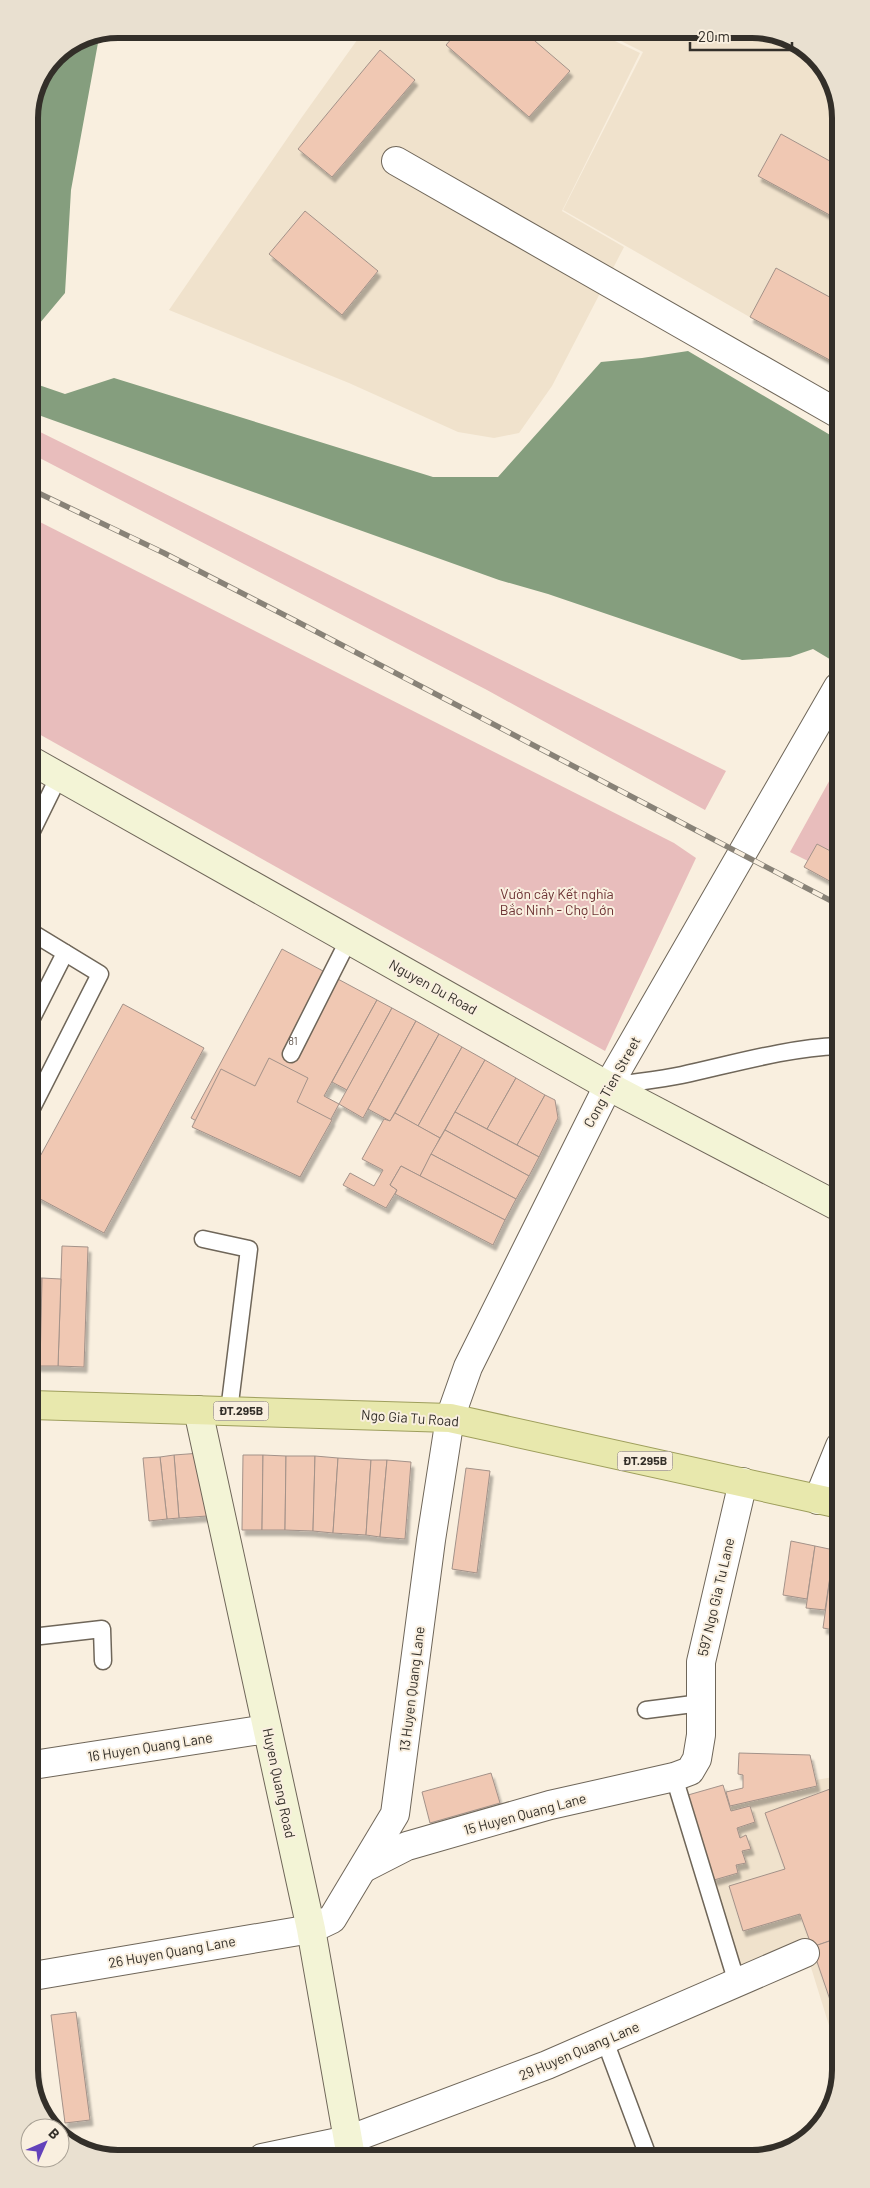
<svg xmlns="http://www.w3.org/2000/svg" width="870" height="2188" font-family="Barlow,sans-serif">
  <style>
    .built { fill: #f0e2cc }
    .green { fill: #e8bdbc }
    .water { fill: #859e7e }
    .building { fill: #f0c8b3; stroke: #a39289; filter: url(#shadow) }
    .lines { fill: none; stroke-linecap: round; stroke-linejoin: round }
    .lane-casing { stroke: #6f6659; stroke-width: 19 }
    .street-casing { stroke: #6f6659; stroke-width: 30 }
    .secondary-casing { stroke: #6f6659; stroke-width: 30 }
    .primary-casing { stroke: #9e9e5c; stroke-width: 30 }
    .lane { stroke: #fff; stroke-width: 16 }
    .street { stroke: #fff; stroke-width: 28 }
    .secondary { stroke: #f3f4d6; stroke-width: 28 }
    .primary { stroke: #e8e8ad; stroke-width: 28 }
    .rail-casing { stroke: #888277; stroke-width: 5.5 }
    .rail { stroke: #f9efdf; stroke-width: 4; stroke-dasharray: 11; stroke-linecap: butt }
    .labels { text-anchor: middle; stroke-width: 4; stroke-linejoin: round; paint-order: stroke }
    .number-label { font-size: 11px; fill: #62554c }
    .shield { fill: #f9efdf; stroke: #6e6960; stroke-width: 1 }
    .shield-label { font-size: 12px; font-weight: bold; fill: #332f29 }
    .park-label { font-size: 14px; fill: #6d3334; stroke: #f9efdf }
    .street-label { font-size: 14px; fill: #332f29; stroke: #f9efdf }
    .rim { fill: none; stroke: #332f29; stroke-width: 6 }
  </style>
  <defs>
    <filter id="shadow"><feDropShadow dx="3" dy="5.5" stdDeviation="1" flood-color="#0004"/></filter>
  </defs>
  <rect width="100%" height="100%" fill="#f9efdf"/>
  <!-- built -->
  <g class="built">
    <polygon points="365,29 590,29 640,53 562,211 624,247 552,386 519,433 494,438 458,432 349,383 169,310 302,117"/>
    <polygon points="597,29 759,29 807,47 837,89 837,367 563,210 643,52"/>
    <polygon points="841,1773 841,2064 809,1961 742,1986 672,1806 833,1777"/>
  </g>
  <!-- green -->
  <g class="green">
    <polygon points="30,427 726,771 705,810 487,690 30,453"/>
    <polygon points="30,517 674,843 696,858 605,1051 30,729"/>
    <polygon points="838,765 838,855 817,844 808,861 790,852"/>
  </g>
  <!-- water -->
  <g class="water">
    <polygon points="100,32 71,190 65,293 29,336 29,112 55,54 83,35"/>
    <polygon points="688,351 837,439 838,664 813,649 790,657 742,660 548,594 499,580 30,412 30,382 65,394 114,378 433,477 498,477 601,362 642,358"/>
  </g>
  <!-- building -->
  <g class="building">
    <polygon points="460,29 521,29 570,71 529,117 446,45"/>
    <polygon points="380,50 415,80 332,177 298,149"/>
    <polygon points="781,134 837,165 837,219 758,176"/>
    <polygon points="305,211 378,271 342,315 269,254"/>
    <polygon points="776,268 837,301 837,364 750,317"/>
    <polygon points="817,844 838,855 838,878 835,884 804,867"/>
    <polygon points="282,949 377,1000 324,1096 339,1104 300,1177 191,1118"/>
    <polygon points="377,1000 392,1008 347,1090 332,1082"/>
    <polygon points="123,1004 204,1048 104,1233 31,1194 31,1173"/>
    <polygon points="392,1008 416,1021 363,1118 339,1104"/>
    <polygon points="416,1021 439,1034 390,1121 368,1109"/>
    <polygon points="439,1034 462,1047 418,1126 395,1113"/>
    <polygon points="462,1047 485,1060 440,1138 418,1126"/>
    <polygon points="269,1058 308,1078 297,1102 332,1120 300,1177 192,1127 221,1069 255,1086"/>
    <polygon points="485,1060 516,1078 487,1129 455,1112"/>
    <polygon points="516,1078 545,1095 517,1145 487,1129"/>
    <polygon points="545,1095 555,1100 558,1118 539,1157 517,1145"/>
    <polygon points="455,1112 539,1157 529,1176 445,1130"/>
    <polygon points="395,1113 440,1138 420,1176 401,1166 390,1185 397,1190 386,1208 343,1185 350,1173 374,1186 383,1170 362,1159 384,1119 390,1121"/>
    <polygon points="445,1130 529,1176 516,1199 431,1154"/>
    <polygon points="431,1154 516,1199 505,1220 420,1176"/>
    <polygon points="401,1166 505,1220 493,1245 395,1194 397,1190 390,1185"/>
    <polygon points="62,1246 88,1247 84,1367 58,1366"/>
    <polygon points="32,1278 42,1278 40,1366 32,1365"/>
    <polygon points="42,1278 61,1279 58,1366 40,1366"/>
    <polygon points="201,1453 207,1516 179,1518 174,1455"/>
    <polygon points="174,1455 179,1518 167,1519 160,1457"/>
    <polygon points="243,1455 263,1455 262,1530 242,1530"/>
    <polygon points="263,1455 286,1456 285,1530 262,1530"/>
    <polygon points="286,1456 315,1456 313,1531 285,1530"/>
    <polygon points="315,1456 338,1458 333,1533 313,1531"/>
    <polygon points="160,1457 167,1519 149,1521 143,1458"/>
    <polygon points="338,1458 371,1460 366,1535 333,1533"/>
    <polygon points="371,1460 387,1460 380,1537 366,1535"/>
    <polygon points="387,1460 411,1462 405,1539 380,1537"/>
    <polygon points="466,1468 490,1471 477,1573 452,1569"/>
    <polygon points="791,1541 815,1546 807,1599 783,1595"/>
    <polygon points="815,1546 834,1550 825,1610 806,1608"/>
    <polygon points="834,1550 840,1551 840,1631 823,1628"/>
    <polygon points="739,1753 810,1755 817,1786 730,1806 726,1792 743,1788 743,1775 738,1774"/>
    <polygon points="491,1773 500,1803 430,1823 422,1792"/>
    <polygon points="723,1785 731,1811 750,1806 755,1822 737,1828 740,1838 746,1835 751,1849 742,1851 746,1863 736,1865 738,1873 714,1880 688,1795"/>
    <polygon points="841,1785 841,1937 812,1947 800,1914 743,1931 729,1886 785,1869 765,1813"/>
    <polygon points="841,1937 841,2032 812,1947"/>
    <polygon points="76,2012 90,2120 65,2123 51,2015"/>
    <polygon points="33,2032 42,2111 33,2099"/>
  </g>
  <g class="lines">
    <!-- lane casing -->
    <g class="lane-casing">
      <g id="lane">
        <polyline points="31,833 59,776"/>
        <polyline points="31,932 100,974 31,1110"/>
        <polyline points="31,1020 65,953"/>
        <polyline points="291,1054 349,939"/>
        <path d="M 610,1086 C 634,1082 658,1080 682,1075 C 733,1064 786,1048 839,1046"/>
        <polyline points="203,1239 249,1249 229,1411"/>
        <polyline points="32,1637 102,1629 103,1661"/>
        <polyline points="646,1710 701,1703"/>
        <polyline points="674,1777 737,1983"/>
        <polyline points="605,2041 648,2156"/>
      </g>
    </g>
    <!-- street casing -->
    <g class="street-casing">
      <g id="street">
        <polyline points="396,161 837,413"/>
        <polyline points="818,1500 840,1446"/>
        <polyline points="33,1765 267,1729"/>
        <polyline points="364,1868 407,1846 550,1805 674,1777 690,1771 697,1759 701,1735 701,1662 743,1482"/>
        <polyline points="33,1976 311,1929 332,1919 395,1814 431,1540 450,1418 468,1367 608,1086 838,687"/>
        <polyline points="262,2158 348,2140 547,2065 805,1953"/>
      </g>
    </g>
    <!-- secondary casing -->
    <g class="secondary-casing">
      <g id="secondary">
        <polyline points="30,760 608,1086 839,1207"/>
        <polyline points="198,1410 311,1929 351,2157"/>
      </g>
    </g>
    <!-- primary casing -->
    <g class="primary-casing">
      <polyline id="primary" points="32,1405 450,1418 840,1504"/>
    </g>
    <!-- lane -->
    <use href="#lane" class="lane"/>
    <!-- street -->
    <use href="#street" class="street"/>
    <!-- secondary -->
    <use href="#secondary" class="secondary"/>
    <!-- primary -->
    <use href="#primary" class="primary"/>
    <!-- rail casing -->
    <g class="rail-casing">
      <polyline id="rail" points="30,489 164,553 294,620 839,905"/>
    </g>
    <!-- rail -->
    <use href="#rail" class="rail"/>
  </g>
  <g class="labels">
    <!-- number labels -->
    <g class="number-label">
      <text x="293" y="1045">81</text>
    </g>
    <!-- shield labels -->
    <g class="shield">
      <rect x="213.5" y="1401.5" width="55" height="19" rx="4"/>
      <rect x="617.5" y="1451.5" width="55" height="19" rx="4"/>
    </g>
    <g class="shield-label">
      <text x="241" y="1415">ĐT.295B</text>
      <text x="645" y="1465">ĐT.295B</text>
    </g>
    <!-- park labels -->
    <g class="park-label">
      <text x="557" y="899">Vườn cây Kết nghĩa<tspan x="557" dy="16">Bắc Ninh - Chợ Lớn</tspan></text>
    </g>
    <!-- street labels -->
    <g class="street-label">
      <text transform="translate(433 987) rotate(29)" y="5">Nguyen Du Road</text>
      <text transform="translate(612 1082) rotate(-61)" y="5">Cong Tien Street</text>
      <text transform="translate(410 1418) rotate(4)" y="5">Ngo Gia Tu Road</text>
      <text transform="translate(716 1597) rotate(-77)" y="5">597 Ngo Gia Tu Lane</text>
      <text transform="translate(412 1689) rotate(-83)" y="5">13 Huyen Quang Lane</text>
      <text transform="translate(150 1747) rotate(-9)" y="5">16 Huyen Quang Lane</text>
      <text transform="translate(279 1783) rotate(78)" y="5">Huyen Quang Road</text>
      <text transform="translate(525 1814) rotate(-15)" y="5">15 Huyen Quang Lane</text>
      <text transform="translate(172 1952) rotate(-10)" y="5">26 Huyen Quang Lane</text>
      <text transform="translate(579 2051) rotate(-23)" y="5">29 Huyen Quang Lane</text>
    </g>
  </g>
  <!-- crop -->
  <path d="M0 0H870V2188H0ZM118 38H752A80 80 0 0 1 832 118V2070A80 80 0 0 1 752 2150H118A80 80 0 0 1 38 2070V118A80 80 0 0 1 118 38Z" fill="#e9e0d0" fill-rule="evenodd"/>
  <path class="rim" d="M118 38H752A80 80 0 0 1 832 118V2070A80 80 0 0 1 752 2150H118A80 80 0 0 1 38 2070V118A80 80 0 0 1 118 38Z"/>
  <!-- north arrow -->
  <g transform="translate(45 2143) rotate(45)"><circle r="24" fill="#f9efdf" stroke="#aaa296"/>
  <path d="M0-4L9 19L0 12L-9 19Z" fill="#6342bb"/>
  <text y="-8" font-size="14" font-weight="bold" text-anchor="middle" fill="#332f29">B</text>
  </g>
  <!-- scale -->
  <path d="M690 42v8h102v-8" fill="none" stroke="#332f29" stroke-width="2.5"/>
  <text x="698" y="42" font-size="15" fill="#332f29" stroke="#f9efdf" stroke-width="4" paint-order="stroke">20 m</text>
</svg>
